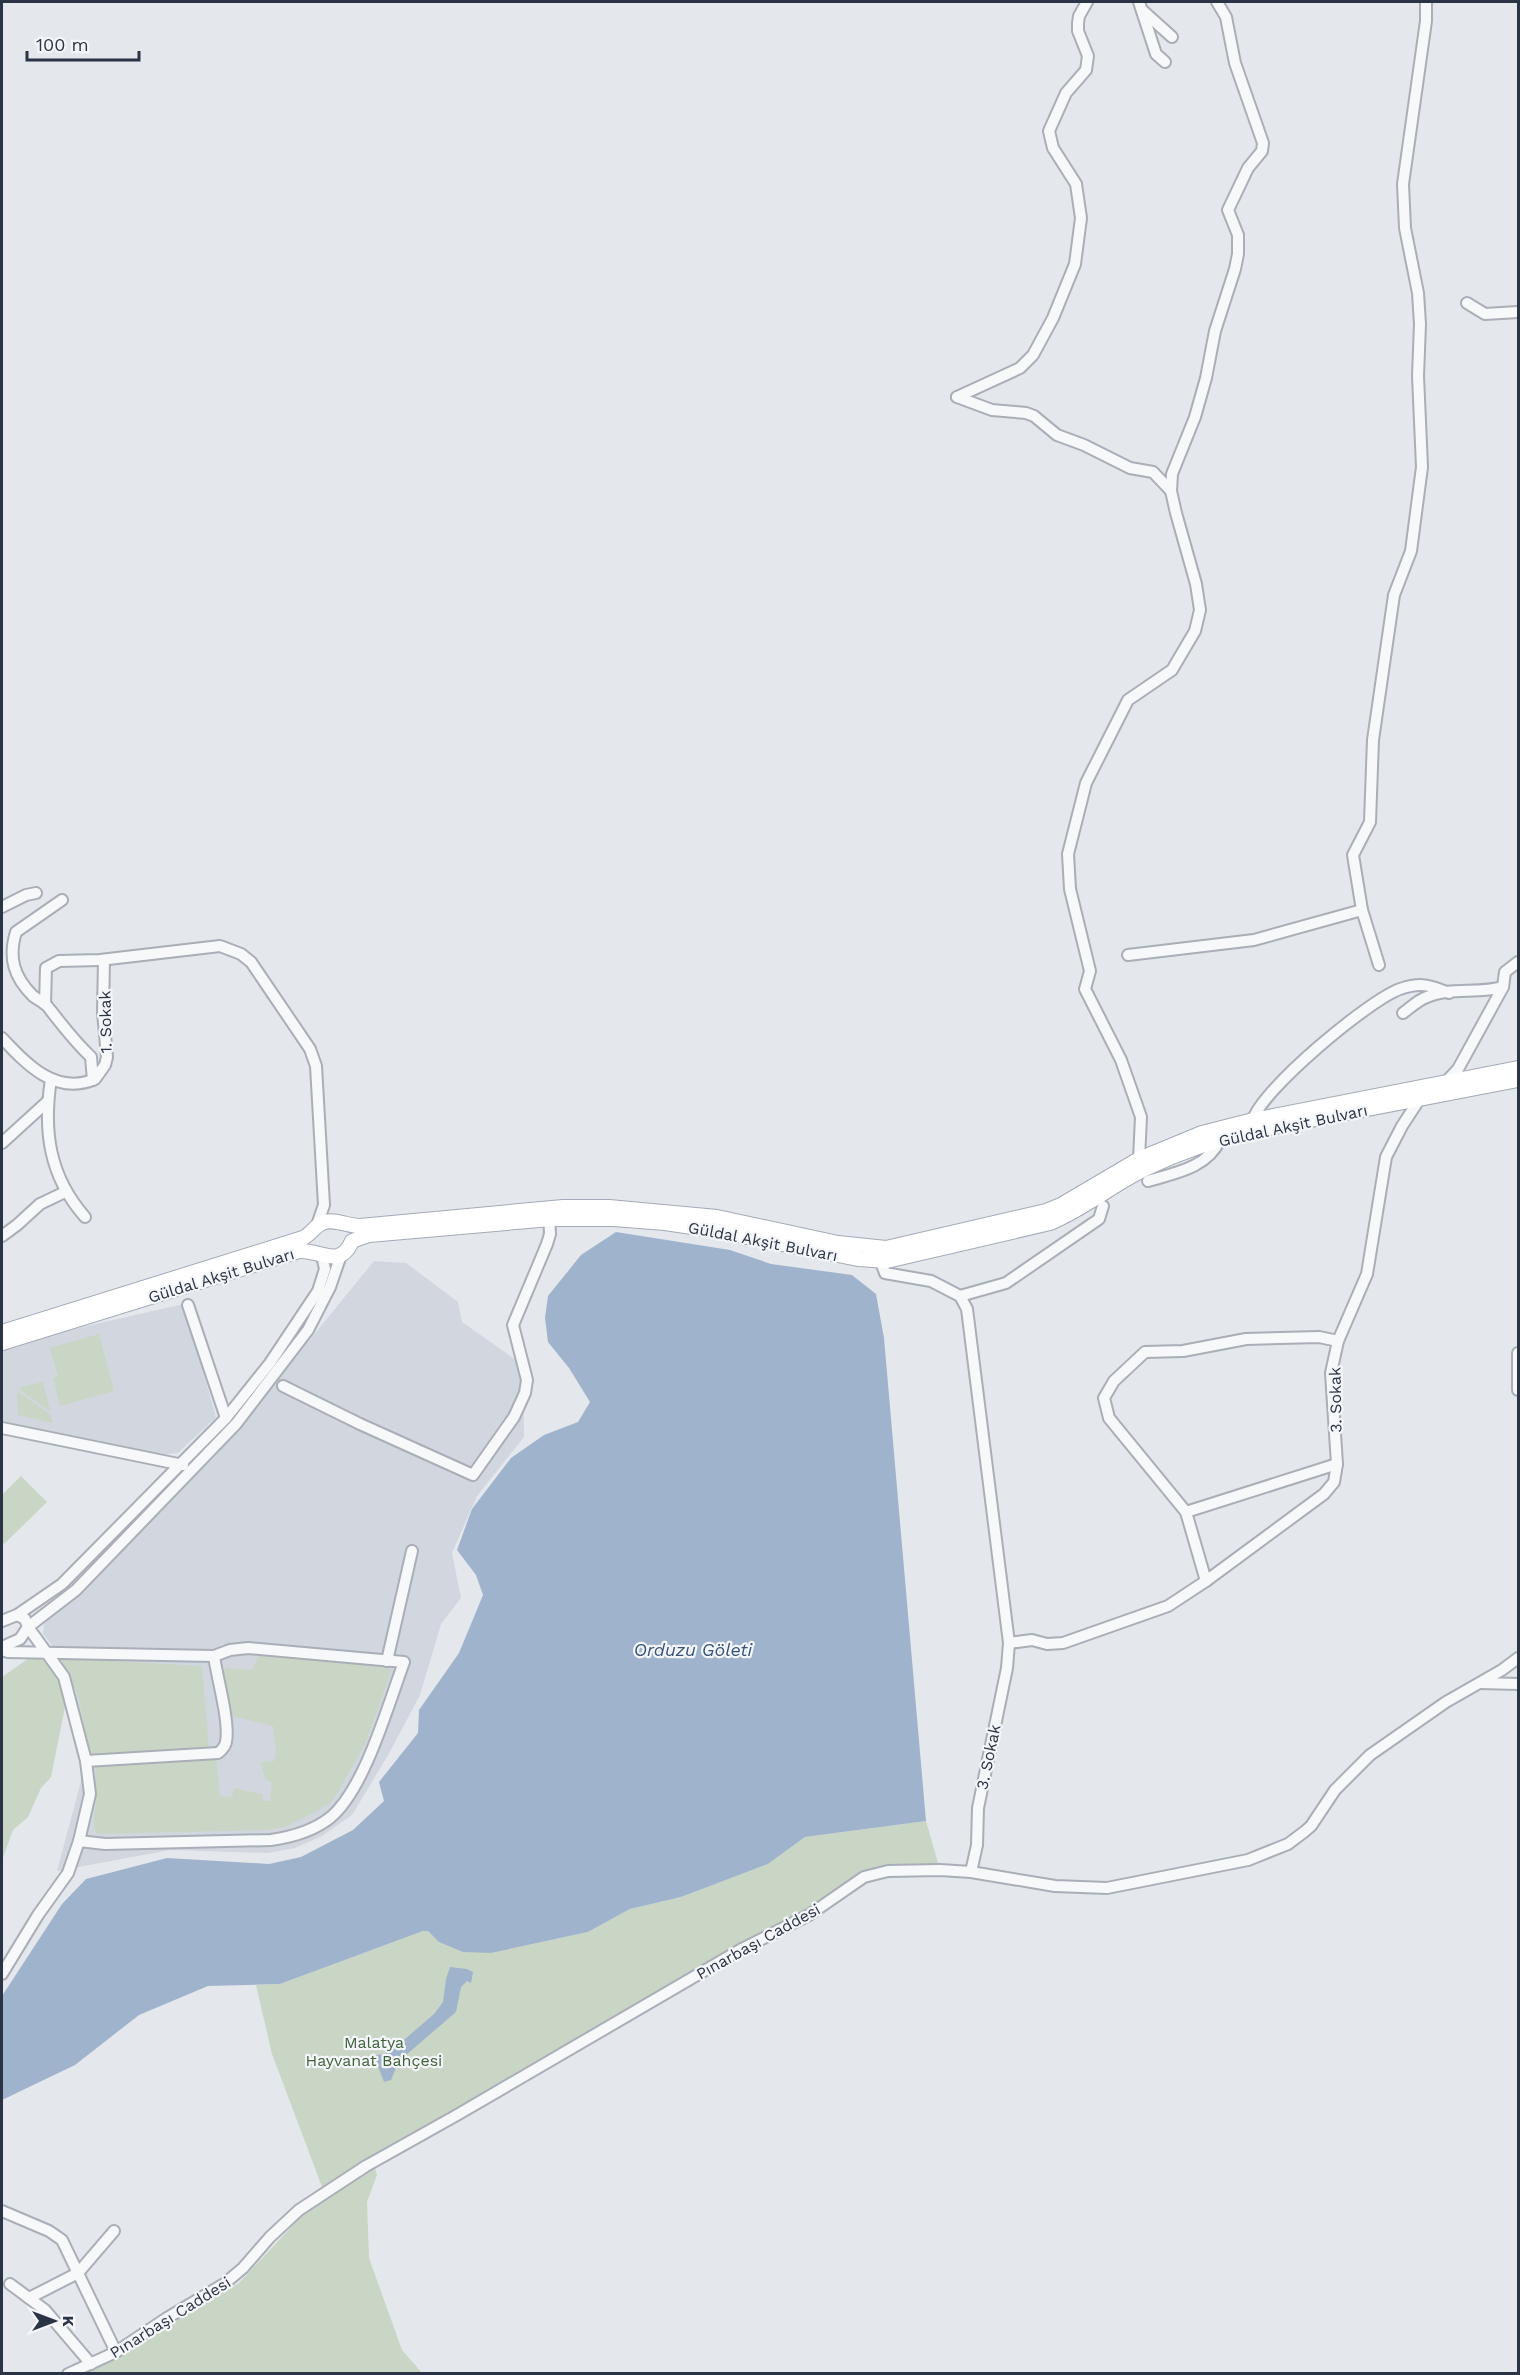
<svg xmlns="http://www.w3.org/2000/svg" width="1520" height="2375" font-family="'Work Sans',sans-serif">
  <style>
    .built { fill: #d2d6de }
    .green { fill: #c9d6c5 }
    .water { fill: #9fb4cc }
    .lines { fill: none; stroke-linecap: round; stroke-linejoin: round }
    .minor-casing { stroke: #a9aeb7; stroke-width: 14 }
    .major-casing { stroke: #a3abb8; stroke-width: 16 }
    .minor { stroke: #f7f8fa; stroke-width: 10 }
    .major { stroke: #fff; stroke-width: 14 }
    .labels { text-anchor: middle; stroke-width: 4.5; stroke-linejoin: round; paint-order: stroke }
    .street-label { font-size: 16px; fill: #2b3445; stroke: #f4f6f9 }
    .park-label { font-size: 16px; fill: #3f6138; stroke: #f4f6f9 }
    .water-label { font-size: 18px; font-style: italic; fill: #34527a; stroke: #f4f6f9 }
  </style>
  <rect width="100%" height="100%" fill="#e4e7ec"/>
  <!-- built -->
  <g class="built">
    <polygon points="374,1261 406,1263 458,1302 462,1322 523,1365 524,1437 477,1496 452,1553 461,1598 441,1624 420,1695 387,1757 352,1815 322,1836 295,1848 268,1853 170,1850 57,1871 83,1774 74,1673 43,1634 44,1624 215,1456"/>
    <polygon points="184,1304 216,1417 178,1453 159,1455 2,1421 2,1345"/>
  </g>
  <!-- green -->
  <g class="green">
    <polygon points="99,1334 114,1391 60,1406 53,1378 58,1376 50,1348"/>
    <polygon points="43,1382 50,1411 20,1390 20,1387"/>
    <polygon points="18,1392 50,1414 53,1423 18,1415 17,1394"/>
    <polygon points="21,1476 47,1502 4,1544 2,1541 2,1495"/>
    <polygon points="260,1653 336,1659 392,1669 366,1742 337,1794 330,1803 315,1812 287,1826 268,1830 97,1834 94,1829 96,1768 110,1760 216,1758 220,1796 232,1797 234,1788 262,1794 263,1801 270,1801 272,1783 265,1779 261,1762 274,1761 276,1753 273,1726 232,1716 225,1708 219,1682 226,1668 252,1670"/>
    <polygon points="32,1656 43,1660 54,1670 61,1680 66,1702 51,1777 41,1788 28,1817 13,1830 2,1860 2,1677"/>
    <polygon points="60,1658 202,1666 209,1749 90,1755 79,1699"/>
    <polygon points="926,1821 940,1870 873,1874 829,1902 324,2192 272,2054 256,1985 280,1984 423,1931 428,1931 439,1942 491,1953 588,1932 630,1909 681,1897 768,1864 805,1837"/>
    <polygon points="375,2168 377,2175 367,2202 369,2258 402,2350 422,2373 80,2374 107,2362 239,2283 308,2209"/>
  </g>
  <!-- water -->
  <g class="water">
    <polygon points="616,1232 730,1250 771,1264 852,1275 876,1294 884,1338 926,1821 805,1837 768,1864 681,1897 630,1909 588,1932 491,1953 463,1952 439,1942 428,1931 423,1931 280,1984 208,1986 139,2015 75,2065 2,2100 2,1996 62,1904 86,1879 167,1858 269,1864 301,1857 353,1830 384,1801 379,1782 418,1733 419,1710 459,1653 483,1595 476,1575 457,1550 472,1509 511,1458 544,1435 578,1422 590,1402 569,1368 548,1342 545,1318 548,1296 581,1255"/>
    <polygon points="450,1967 467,1969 473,1972 471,1983 467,1981 461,1987 456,2012 399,2061 391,2080 384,2082 374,2056 390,2052 434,2014 443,2002 446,1979"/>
  </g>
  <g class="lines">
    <!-- minor casing -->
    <g class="minor-casing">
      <g id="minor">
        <polyline points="1139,2 1156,54 1165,62"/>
        <polyline points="1142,10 1172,37"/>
        <polyline points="1467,303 1485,314 1518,312"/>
        <polyline points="957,397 1020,368 1033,355 1053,318 1075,264 1081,218 1076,184 1053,148 1049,131 1066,93 1086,70 1088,56 1078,31 1078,23 1079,16 1087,2"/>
        <polyline points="957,397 992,410 1026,413 1034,416 1057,435 1084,445 1130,468 1153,472 1171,491"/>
        <path d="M 62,900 L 16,932 C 8,958 14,977 33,996 C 38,1000 44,1002 48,1007 C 62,1025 74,1041 91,1057 L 93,1080"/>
        <polyline points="2,907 26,895 36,893"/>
        <polyline points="1128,955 1254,940 1362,910"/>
        <polyline points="1379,965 1362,910 1353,855 1370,822 1373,740 1394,595 1411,551 1422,467 1418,376 1420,324 1418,293 1405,228 1403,184 1426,21 1426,2"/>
        <polyline points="45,1004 46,968 59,961 100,960 220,946 241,954 251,962 310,1049 316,1066 324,1205 317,1225"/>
        <path d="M 1403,1013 C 1410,1008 1418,1000 1427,997 C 1448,987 1479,994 1503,987"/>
        <path d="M 2,1038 C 26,1064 56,1096 95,1079 L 105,1065 L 107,1057 L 103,1012 L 104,960"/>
        <path d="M 51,1079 C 43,1131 49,1176 85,1217"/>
        <polyline points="1445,1083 1458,1069 1503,987 1505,972 1518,962"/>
        <path d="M 1253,1120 C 1261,1090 1369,1000 1400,989 C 1421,982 1430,985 1449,993"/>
        <polyline points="2,1143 47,1102"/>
        <polyline points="1141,1164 1139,1159 1141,1117 1121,1060 1085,989 1090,971 1070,889 1068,854 1086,783 1128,700 1172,670 1195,631 1200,610 1196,584 1176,513 1171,491 1172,474 1195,417 1206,378 1215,331 1235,269 1238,254 1238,235 1228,210 1248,168 1262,151 1263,143 1235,63 1226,17 1217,2"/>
        <path d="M 1148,1181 C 1175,1173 1207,1168 1220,1140"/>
        <polyline points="2,1236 17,1225 40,1204 65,1192"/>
        <polyline points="878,1254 885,1273 931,1281 960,1296 967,1309 1009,1643 1007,1668 978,1808 977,1845 971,1872"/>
        <polyline points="960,1296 1006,1283 1099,1219 1103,1206"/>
        <polyline points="188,1305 226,1418"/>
        <polyline points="1518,1353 1518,1390"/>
        <polyline points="283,1386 360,1424 473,1475 514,1417 525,1393 527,1380 513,1325 547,1244 550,1234 549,1211"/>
        <polyline points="2,1428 183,1465"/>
        <polyline points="1186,1512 1337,1464"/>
        <polyline points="1206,1581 1186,1512 1109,1418 1104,1398 1114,1381 1145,1352 1183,1351 1246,1339 1319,1337 1338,1341"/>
        <polyline points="2,1621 17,1615 62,1584 226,1418 270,1363 318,1291 325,1269 322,1256"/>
        <polyline points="1009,1643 1032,1640 1047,1644 1063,1643 1168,1606 1206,1581 1324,1494 1334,1482 1337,1464 1331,1373 1338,1341 1367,1274 1386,1157 1402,1126 1419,1100 1424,1096"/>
        <polyline points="2,1647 20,1639 28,1627 76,1590 236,1424 308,1330 330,1287 341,1255"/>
        <path d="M 2,1650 L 8,1652 L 214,1656 L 230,1650 L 248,1648 L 404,1662 C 388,1705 365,1788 331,1817 C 315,1830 292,1837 271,1840 L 105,1844 L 79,1841"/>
        <polyline points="387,1661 412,1551"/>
        <polyline points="1480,1683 1518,1684"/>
        <path d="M 86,1761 L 218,1753 C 222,1750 225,1747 226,1742 C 230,1722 217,1678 214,1656"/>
        <polyline points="2,1974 38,1915 68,1873 79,1841 90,1794 86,1761 64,1677 28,1627 25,1619 17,1615"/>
        <polyline points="2,2211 49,2231 62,2240 116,2352"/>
        <polyline points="10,2284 45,2310 91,2364"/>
        <polyline points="29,2298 78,2273 114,2231"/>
        <polyline points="68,2374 116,2352 167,2318 224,2284 243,2268 270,2237 299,2210 366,2166 457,2115 740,1950 809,1915 864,1877 888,1871 940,1870 971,1872 1055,1886 1107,1888 1248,1860 1288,1844 1304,1832 1311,1826 1335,1790 1370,1755 1446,1702 1502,1670 1518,1658"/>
      </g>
    </g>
    <!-- major casing -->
    <g class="major-casing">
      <g id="major">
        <path d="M 2,1332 L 303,1238 C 311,1234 315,1226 322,1223 C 335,1218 347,1226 360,1226 L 563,1207 L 609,1207 L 717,1217 L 838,1243 L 886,1248 L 1046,1211 L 1061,1205 L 1139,1159 L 1202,1133 L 1253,1120 L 1518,1068"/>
        <path d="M 2,1343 L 299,1251 C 319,1249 340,1270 352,1241 L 369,1235 L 551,1219 L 614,1219 L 665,1223 L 712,1230 L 858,1259 L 887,1261 L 1050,1223 C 1084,1209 1112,1185 1145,1169 C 1180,1152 1216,1140 1253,1131 L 1518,1080"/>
      </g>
    </g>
    <!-- minor -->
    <use href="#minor" class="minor"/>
    <!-- major -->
    <use href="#major" class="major"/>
  </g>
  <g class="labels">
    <!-- street labels -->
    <g class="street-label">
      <text transform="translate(105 1022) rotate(-91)" y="6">1. Sokak</text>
      <text transform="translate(1293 1125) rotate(-12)" y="6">Güldal Akşit Bulvarı</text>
      <text transform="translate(763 1241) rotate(11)" y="6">Güldal Akşit Bulvarı</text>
      <text transform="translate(221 1275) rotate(-17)" y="6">Güldal Akşit Bulvarı</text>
      <text transform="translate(1335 1400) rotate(-91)" y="6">3. Sokak</text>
      <text transform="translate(988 1757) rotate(-78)" y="6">3. Sokak</text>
      <text transform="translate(758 1941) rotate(-29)" y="6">Pınarbaşı Caddesi</text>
      <text transform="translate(170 2317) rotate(-32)" y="6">Pınarbaşı Caddesi</text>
    </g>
    <!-- park labels -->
    <g class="park-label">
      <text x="374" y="2048">Malatya<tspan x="374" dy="18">Hayvanat Bahçesi</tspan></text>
    </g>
    <!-- water labels -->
    <g class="water-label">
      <text x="693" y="1656">Orduzu Göleti</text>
    </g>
  </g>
  <!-- border -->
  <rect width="1520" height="2375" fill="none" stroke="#2b3445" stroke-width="6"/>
  <!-- north arrow -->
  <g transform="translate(54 2321) rotate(90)" stroke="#f4f6f9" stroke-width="4.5" paint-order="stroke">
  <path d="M0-4.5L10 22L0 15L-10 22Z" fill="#2b3445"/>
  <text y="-9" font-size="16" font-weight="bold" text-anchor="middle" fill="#2b3445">K</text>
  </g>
  <!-- scale -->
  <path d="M27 51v9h112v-9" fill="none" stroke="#2b3445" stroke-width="3"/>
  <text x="36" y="51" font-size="18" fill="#2b3445" stroke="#f4f6f9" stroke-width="4.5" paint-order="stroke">100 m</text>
</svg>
